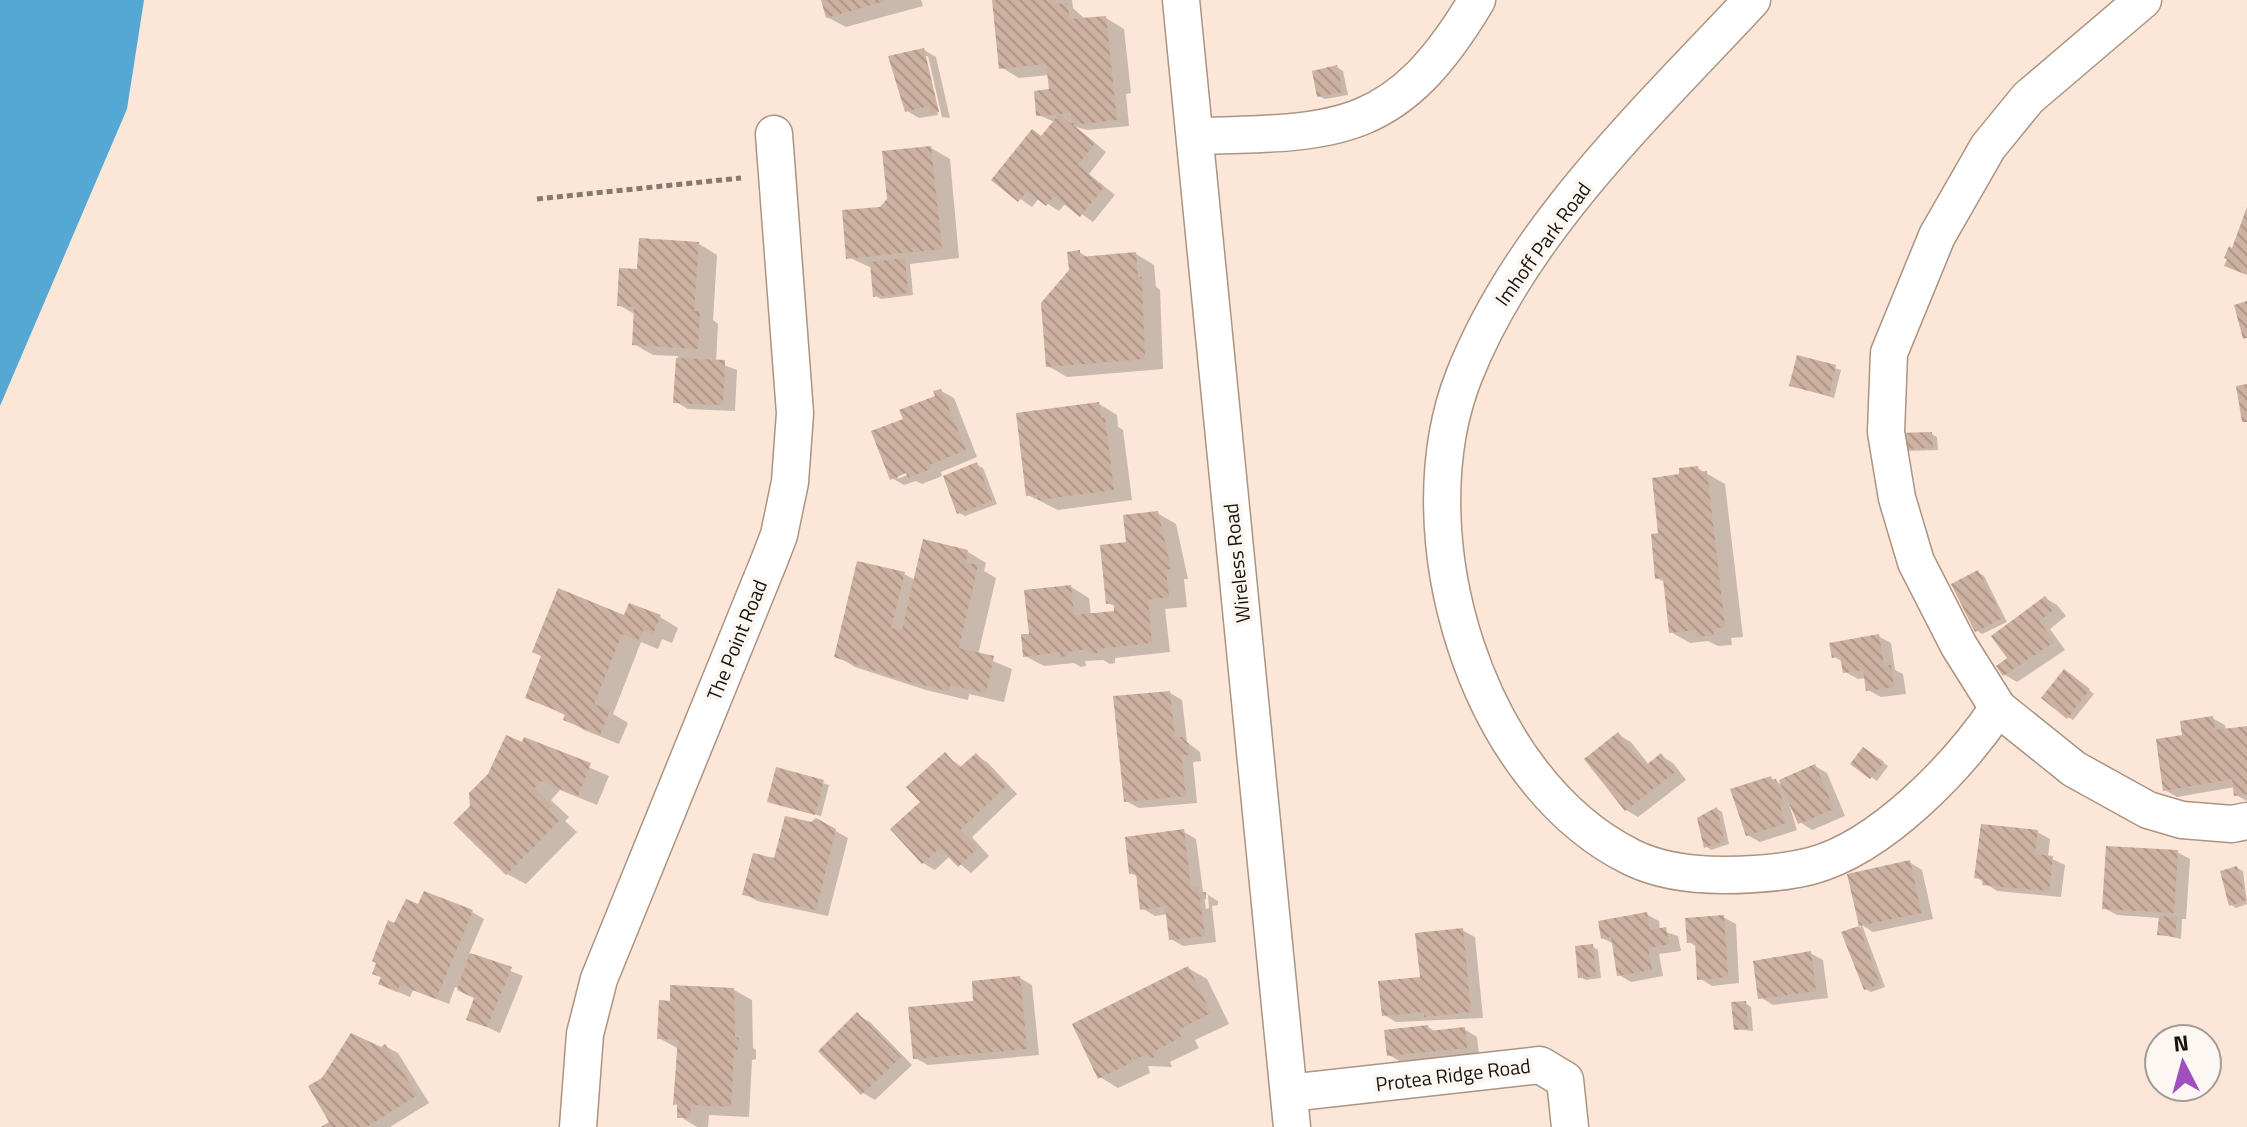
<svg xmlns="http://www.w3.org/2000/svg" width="2247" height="1127" font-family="'Titillium Web',sans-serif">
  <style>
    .water { fill: #55a8d3 }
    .shadow { fill: #0003; fill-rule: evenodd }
    .building { fill: url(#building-back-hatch) }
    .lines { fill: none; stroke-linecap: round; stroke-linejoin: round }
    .minor-casing { stroke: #ac9482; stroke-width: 39 }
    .path { stroke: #88796e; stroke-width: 5; stroke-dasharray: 6 4; stroke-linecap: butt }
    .minor { stroke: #fff; stroke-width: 36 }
    .labels { text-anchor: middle; stroke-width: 8; stroke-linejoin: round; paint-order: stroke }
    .street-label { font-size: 20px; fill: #1a120b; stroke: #fcf7f3 }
  </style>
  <defs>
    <pattern id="building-back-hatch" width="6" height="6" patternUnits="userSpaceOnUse" patternTransform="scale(2)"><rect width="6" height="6" fill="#ccb0a0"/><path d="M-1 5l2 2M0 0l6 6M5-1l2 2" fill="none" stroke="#af9688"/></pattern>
  </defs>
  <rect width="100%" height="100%" fill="#fce6d7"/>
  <!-- water -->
  <polygon class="water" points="0,0 144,0 127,109 0,406"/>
  <!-- shadow -->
  <g class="shadow">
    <polygon points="823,0 921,0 923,6 846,27 827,17"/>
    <polygon points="994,0 1072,0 1073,8 1086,20 1106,18 1124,29 1131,93 1126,94 1129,126 1087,130 1076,127 1106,152 1089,174 1115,195 1093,222 1066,203 1059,211 1039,198 1032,207 994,180 1043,138 1055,122 1038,115 1055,91 1049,75 1019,78 1001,67"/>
    <polygon points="924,50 936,57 950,118 942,117 928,56 924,56 938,115 919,118 907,111"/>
    <polygon points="1337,67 1343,71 1348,95 1325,99 1319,96"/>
    <polygon points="931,148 950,159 959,258 910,264 913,295 881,299 875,295 872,268 848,257 882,209"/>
    <polygon points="699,244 717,255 713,320 718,324 716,362 737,370 735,411 688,409 676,402 678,356 653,355 634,344 636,315 619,305 639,271"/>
    <polygon points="1079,252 1089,258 1136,254 1154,265 1156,287 1160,290 1163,369 1067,377 1048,366 1071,271"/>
    <polygon points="1798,357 1841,370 1834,398 1791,385"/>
    <path d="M 941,391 L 954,398 L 977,457 L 941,472 L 942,476 L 922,484 L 916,481 L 904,485 L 892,478 L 905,420 ZM 915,468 L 916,471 L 898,479 L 898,474 Z"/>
    <polygon points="1099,404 1117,415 1118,427 1123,430 1132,500 1058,510 1028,495"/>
    <polygon points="1931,434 1937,437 1938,450 1905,451 1900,448"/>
    <polygon points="977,465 983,468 997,504 965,516 959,513"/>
    <polygon points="1697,468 1725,484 1743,637 1731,638 1732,645 1718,646 1708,641 1690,643 1671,632 1666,583 1657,578 1660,535 1681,476"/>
    <polygon points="1157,513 1176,524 1188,579 1184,579 1187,607 1165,609 1170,652 1115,658 1115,663 1110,664 1103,660 1085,661 1086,666 1081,667 1074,663 1044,666 1025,656 1031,635 1071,587 1089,598 1091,615 1117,612 1116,607 1108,603 1128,544"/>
    <polygon points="968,552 986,563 984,571 996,578 978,655 1012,669 1004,702 969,694 968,700 926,690 855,667 837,656 904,574 915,580"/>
    <polygon points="1978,572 1984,576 2007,622 1982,634 1976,630"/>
    <polygon points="2045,598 2057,605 2066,616 2050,629 2065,650 2017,682 2005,675 2010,658"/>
    <polygon points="626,617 660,617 678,628 672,643 662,639 658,649 641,642 613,714 628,723 619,744 584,730 566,719 567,716 527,697"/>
    <polygon points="1878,636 1891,643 1895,670 1903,674 1906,694 1881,697 1868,690 1866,678 1858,679 1845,672 1843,662 1833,656"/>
    <polygon points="2070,675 2094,694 2073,720 2068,717"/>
    <polygon points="1170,693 1182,700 1187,742 1200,752 1201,761 1193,762 1197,803 1139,808 1126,801"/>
    <polygon points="2212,718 2225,725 2226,731 2247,729 2247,801 2236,795 2235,787 2177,797 2165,790 2185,737"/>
    <polygon points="1619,735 1631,742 1649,765 1661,756 1673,763 1686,780 1638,817 1626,810"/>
    <polygon points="525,740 609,776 597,805 560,790 551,800 569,817 565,821 577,832 526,884 507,874 456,823"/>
    <polygon points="1869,752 1888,766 1877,781 1853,764"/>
    <polygon points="945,755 963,768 976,755 988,763 1017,794 972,837 989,856 971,873 950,856 935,870 923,863 922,802"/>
    <polygon points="1815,766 1827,773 1845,816 1812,830 1800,822 1793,806 1790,807 1797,830 1760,842 1747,835 1771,778 1784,786"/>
    <polygon points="778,770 829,785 821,816 775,804"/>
    <polygon points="1717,809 1722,812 1729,844 1711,850 1706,846 1707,812"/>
    <polygon points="816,820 848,838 828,916 757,901 745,894"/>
    <path d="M 1184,832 L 1196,839 L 1203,892 L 1218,901 L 1218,905 L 1212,906 L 1216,942 L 1183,946 L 1171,939 L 1168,914 L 1155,916 L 1142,908 L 1138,877 L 1131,873 ZM 1204,895 L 1208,895 L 1209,908 L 1206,909 Z"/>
    <polygon points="2037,832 2050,839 2048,857 2065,865 2061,897 1997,891 1976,877"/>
    <polygon points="2177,852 2190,859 2186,919 2182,919 2181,939 2159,934 2160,918 2117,915 2104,908"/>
    <polygon points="1909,862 1922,870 1933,919 1873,932 1862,925 1885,987 1871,992 1865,989 1844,933 1861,927 1849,876"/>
    <polygon points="2237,868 2243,871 2247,904 2236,908 2230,904"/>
    <polygon points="420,907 472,912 484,919 469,954 523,976 500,1033 469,1019 476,998 467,991 455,987 449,1004 413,990 410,997 380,984 382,978 374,974 395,925"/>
    <polygon points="1646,914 1659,921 1660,930 1678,936 1681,951 1659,954 1663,976 1631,982 1619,975 1614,944 1602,938"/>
    <polygon points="1723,917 1736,924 1739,983 1712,986 1699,978 1697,947 1689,942"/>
    <polygon points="1462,930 1475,937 1483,1018 1396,1022 1384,1015 1422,978"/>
    <polygon points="1592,946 1598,950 1601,978 1586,980 1580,977"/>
    <polygon points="1810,953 1823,960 1828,998 1773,1005 1760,997"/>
    <polygon points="1188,968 1207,979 1229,1024 1195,1040 1199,1048 1170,1062 1172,1067 1148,1066 1150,1073 1118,1088 1100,1077"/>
    <polygon points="1020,978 1032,985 1039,1055 928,1065 915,1058 976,1003"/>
    <polygon points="734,990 752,1000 753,1048 756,1050 756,1059 752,1060 749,1117 709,1115 708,1127 697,1127 679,1116 679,1106 675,1104 677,1048 659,1038 671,1003"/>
    <polygon points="1745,1003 1751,1007 1753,1031 1736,1029"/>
    <polygon points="857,1015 870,1022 912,1065 875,1100 863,1093"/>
    <polygon points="1428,1027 1436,1032 1464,1029 1477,1037 1479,1054 1401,1062 1389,1055"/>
    <polygon points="385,1046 398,1053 429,1103 390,1127 325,1127 332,1123"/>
  </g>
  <!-- building -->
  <g class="building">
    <polygon points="821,0 885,0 885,1 826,18"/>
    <polygon points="992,0 1055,0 1056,4 1068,3 1069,19 1106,16 1117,120 1072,125 1071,113 1036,116 1034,91 1049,89 1046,64 999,69"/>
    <polygon points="924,48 939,112 931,113 929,106 905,112 888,56"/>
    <polygon points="1337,65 1343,92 1317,97 1312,71"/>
    <polygon points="1059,114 1095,143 1078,165 1104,187 1080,217 1054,196 1046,206 1027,191 1018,202 991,180 1032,129 1041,136"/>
    <polygon points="931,146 942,249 846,259 842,210 880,207 887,199 882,151"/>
    <polygon points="2247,207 2247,275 2224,266 2227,259 2224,258 2229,246 2232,248"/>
    <polygon points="639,238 699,242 694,311 700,311 698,349 632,345 634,307 617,306 619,268 637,269"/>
    <polygon points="1080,250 1080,257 1136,252 1138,277 1142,277 1145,359 1046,367 1041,303 1069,270 1067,252"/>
    <polygon points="905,258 908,293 873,297 870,262"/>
    <polygon points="2247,301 2247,338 2243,339 2234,305"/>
    <polygon points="1797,355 1836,365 1829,396 1789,386"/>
    <polygon points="676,358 725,360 723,405 673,403"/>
    <polygon points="2247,384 2247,422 2242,422 2236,386"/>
    <polygon points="941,389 966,450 929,465 931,469 908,478 906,473 890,480 871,431 903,419 899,410 935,396 933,391"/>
    <polygon points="1099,402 1101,418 1105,417 1114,490 1038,500 1037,495 1026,496 1016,413"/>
    <polygon points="1932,432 1933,448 1898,449 1897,433"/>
    <polygon points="977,462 992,501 957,514 943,476"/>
    <polygon points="1698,466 1699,472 1707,471 1725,627 1713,629 1714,635 1697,637 1696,630 1669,633 1663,578 1655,579 1651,534 1658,533 1652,478 1679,474 1679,468"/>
    <polygon points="1158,511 1171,569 1166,570 1169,597 1148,600 1152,643 1097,649 1098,653 1089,654 1088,649 1067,652 1068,656 1060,657 1060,652 1023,657 1021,634 1029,634 1024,590 1071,585 1074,615 1114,611 1114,603 1106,604 1100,545 1126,542 1123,515"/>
    <polygon points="923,539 968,550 966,563 978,565 959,648 994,656 986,693 950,685 949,691 905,681 834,657 857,561 905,572 891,628 902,630"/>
    <polygon points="1978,570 2003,618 1975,632 1951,584"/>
    <polygon points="558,588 624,615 629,603 661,615 653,634 643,630 639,640 622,634 594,704 610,710 600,735 563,720 565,714 525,698 541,656 532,652"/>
    <polygon points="2045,596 2055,609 2039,621 2054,642 2003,676 1996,666 2007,658 1991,636"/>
    <polygon points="1879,634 1884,666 1891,665 1894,687 1866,691 1863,670 1843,673 1840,656 1832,658 1829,643"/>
    <polygon points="2064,669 2090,689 2067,719 2041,698"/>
    <polygon points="1170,691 1175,738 1182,737 1188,743 1190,755 1181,755 1186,796 1124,802 1113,696"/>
    <polygon points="2213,716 2215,730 2247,726 2247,794 2234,796 2232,779 2163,791 2156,739 2182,735 2180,721"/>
    <polygon points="1618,732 1645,766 1661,753 1675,772 1625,811 1584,759"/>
    <polygon points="506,735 522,742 524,737 591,763 578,796 541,781 534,788 552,806 548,809 559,821 506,875 453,823 470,806 469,793 488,774"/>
    <polygon points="1863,747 1884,762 1870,779 1850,764"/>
    <polygon points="945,752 959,768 976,753 1006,786 960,830 978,848 958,867 940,848 922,864 890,829 920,802 906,787"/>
    <polygon points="1815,764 1834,809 1798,824 1779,780"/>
    <polygon points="776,767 824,780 815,815 767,802"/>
    <polygon points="1771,776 1772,780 1776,779 1784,805 1780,806 1786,823 1746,836 1730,789"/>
    <polygon points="1717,807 1724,841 1704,848 1697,818"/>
    <polygon points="785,816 811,822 816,818 836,829 816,910 742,895 753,853 774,858"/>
    <polygon points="1981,824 2038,830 2035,854 2053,856 2049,891 1982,885 1983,879 1974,878"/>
    <polygon points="1184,829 1191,888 1198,887 1199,893 1206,892 1206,899 1200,899 1205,936 1169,940 1165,906 1140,910 1136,873 1129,874 1125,837"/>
    <polygon points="2106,846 2178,850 2174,913 2102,909"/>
    <polygon points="1910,860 1921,913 1859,926 1847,874"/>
    <polygon points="2237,866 2247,900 2229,906 2220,871"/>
    <polygon points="424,891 473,910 436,999 400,985 397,992 378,984 381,977 372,974 376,963 372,961 388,920 394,923 406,899 418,904"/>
    <polygon points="1647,912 1650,930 1666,927 1669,944 1648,948 1652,970 1617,976 1611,937 1601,939 1598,921"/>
    <polygon points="1724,915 1728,977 1697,980 1695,942 1687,943 1685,918"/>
    <polygon points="2159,916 2177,917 2175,937 2157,935"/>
    <polygon points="1859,926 1880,984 1864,990 1841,932"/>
    <polygon points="1463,928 1471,1012 1424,1017 1424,1012 1382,1016 1378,981 1420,977 1415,933"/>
    <polygon points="1593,944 1596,976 1578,978 1575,946"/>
    <polygon points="1811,951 1816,991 1758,999 1753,961"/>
    <polygon points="470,953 512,967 487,1027 466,1020 474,998 457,990"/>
    <polygon points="1188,966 1211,1013 1178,1030 1181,1037 1153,1052 1155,1057 1149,1059 1146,1054 1134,1060 1130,1053 1132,1062 1098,1079 1072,1024"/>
    <polygon points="1020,976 1027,1049 913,1059 908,1007 973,1001 972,981"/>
    <polygon points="670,985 734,988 735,1037 739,1038 738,1050 734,1050 731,1107 691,1105 690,1118 677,1118 677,1104 673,1105 678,1040 657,1039 659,1000 670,1001"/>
    <polygon points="1746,1001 1748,1029 1734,1030 1731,1002"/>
    <polygon points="857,1012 901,1057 861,1095 818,1051"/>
    <polygon points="1428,1025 1429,1031 1465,1027 1467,1048 1387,1056 1384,1030"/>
    <polygon points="351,1033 381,1047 385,1044 417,1095 367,1127 321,1127 329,1122 308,1086 322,1078"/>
  </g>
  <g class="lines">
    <!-- minor casing -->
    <g class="minor-casing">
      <g id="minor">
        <polyline points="1181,0 1292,1127"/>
        <path d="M 1752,0 C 1646,114 1522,229 1464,376 C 1402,533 1476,780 1631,857 C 1659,871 1693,875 1724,875 C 1752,875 1783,873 1811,866 C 1882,847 1958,767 1998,708"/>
        <polyline points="2143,0 2028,98 1988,147 1937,236 1889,353 1886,432 1897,498 1916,562 1959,646 1998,708 2074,769 2148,810 2182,820 2232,824 2247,821"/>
        <path d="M 1195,136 C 1340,133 1397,134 1477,0"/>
        <polyline points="1289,1093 1540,1065 1565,1080 1570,1127"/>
        <polyline points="578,1127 585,1034 599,979 769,561 779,535 790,482 795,413 774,134"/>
      </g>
    </g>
    <!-- path -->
    <polyline class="path" points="537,199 741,178"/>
    <!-- minor -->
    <use href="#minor" class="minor"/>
  </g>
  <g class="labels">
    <!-- street labels -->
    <g class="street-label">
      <text transform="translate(1543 244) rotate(-54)" y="7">Imhoff Park Road</text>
      <text transform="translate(1237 563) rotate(-96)" y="7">Wireless Road</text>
      <text transform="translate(737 640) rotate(-68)" y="7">The Point Road</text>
      <text transform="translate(1453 1075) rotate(-7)" y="7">Protea Ridge Road</text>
    </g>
  </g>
  <!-- north arrow -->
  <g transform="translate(2183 1063) rotate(354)"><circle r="38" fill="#fcf7f3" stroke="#a29b96" stroke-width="2"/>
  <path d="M0-6L14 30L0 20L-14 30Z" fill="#a04fbf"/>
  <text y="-12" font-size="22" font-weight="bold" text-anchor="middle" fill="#1a120b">N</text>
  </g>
</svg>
